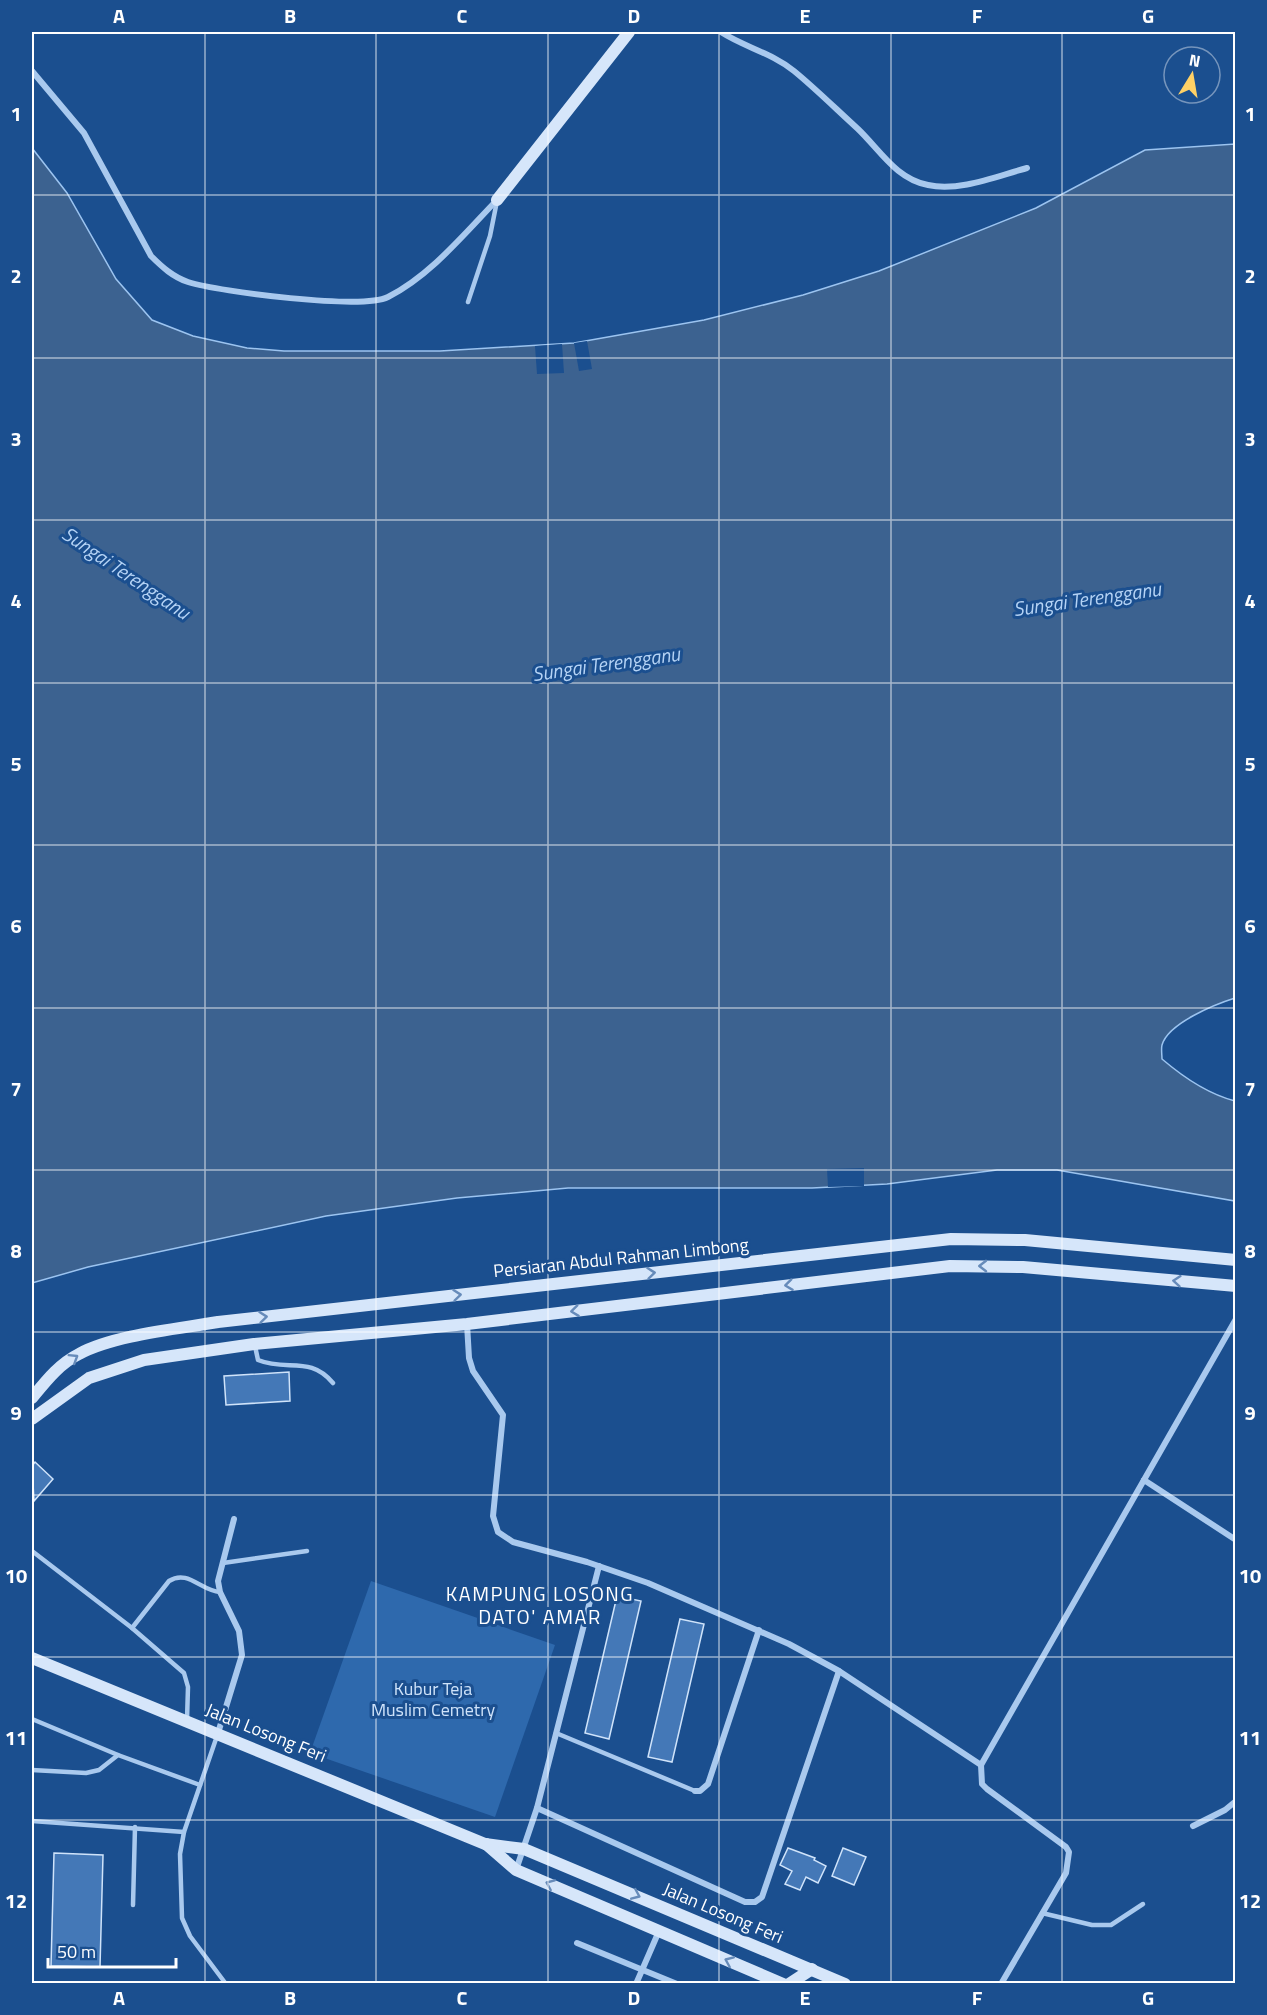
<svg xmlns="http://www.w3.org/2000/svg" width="1267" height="2015" font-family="'Titillium Web',sans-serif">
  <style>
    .green { fill: #2e69ad }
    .water { fill: #3c6290; stroke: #9cc4f0; stroke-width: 1.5 }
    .pier { fill: #1b4f8f }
    .building { fill: #4478b7; stroke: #cfe3fa; stroke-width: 1.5 }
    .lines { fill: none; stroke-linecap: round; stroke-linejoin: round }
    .lane { stroke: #a9c9ee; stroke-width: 4.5 }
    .street { stroke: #a9c9ee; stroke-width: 6 }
    .secondary { stroke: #d6e6fa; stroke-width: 12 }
    .oneway { stroke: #668bba }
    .grid { fill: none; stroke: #fff; stroke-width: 1.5; stroke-opacity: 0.55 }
    .labels { text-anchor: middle; stroke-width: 6; stroke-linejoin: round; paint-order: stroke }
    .street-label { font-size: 18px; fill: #fff; stroke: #1b4f8f }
    .park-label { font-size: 18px; fill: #cfe3fa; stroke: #1b4f8f }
    .water-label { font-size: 20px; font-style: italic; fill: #b5d3f5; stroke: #1b4f8f }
    .neighbourhood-label { font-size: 20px; letter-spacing: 1.5px; fill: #fff; stroke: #1b4f8f }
    .neatline { fill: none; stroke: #fff; stroke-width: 2 }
    .grid-label { font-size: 20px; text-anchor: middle; font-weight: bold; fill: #fff }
  </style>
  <rect width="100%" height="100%" fill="#1b4f8f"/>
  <!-- green -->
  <polygon class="green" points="371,1581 555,1645 495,1817 310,1753"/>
  <!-- water -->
  <path class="water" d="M 1235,144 L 1235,998 C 1216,1004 1168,1023 1162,1045 C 1161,1049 1162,1055 1162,1059 C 1183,1077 1208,1094 1235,1101 L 1235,1201 L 1057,1170 L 997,1170 L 887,1184 L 812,1188 L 568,1188 L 457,1198 L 326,1216 L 88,1267 L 32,1283 L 32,148 L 67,193 L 116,279 L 152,320 L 193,336 L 247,348 L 284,351 L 440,351 L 574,343 L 704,320 L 803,295 L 879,271 L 1036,208 L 1145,150 Z"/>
  <!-- pier -->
  <g class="pier">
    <polygon points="587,341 592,369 579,371 574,343"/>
    <polygon points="562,344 564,373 537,374 535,346"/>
    <polygon points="864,1168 864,1186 828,1187 827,1169"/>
  </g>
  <!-- building -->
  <g class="building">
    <polygon points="289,1372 290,1401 226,1405 224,1376"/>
    <polygon points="35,1462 53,1479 34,1501 32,1466"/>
    <polygon points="617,1596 641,1601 609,1739 585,1733"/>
    <polygon points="680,1619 704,1624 672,1762 648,1757"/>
    <polygon points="788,1848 815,1858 814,1860 826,1866 818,1883 806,1877 800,1890 785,1884 792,1871 780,1865"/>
    <polygon points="843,1848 866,1857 854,1885 832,1876"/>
    <polygon points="54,1853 103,1855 100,1967 51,1966"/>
  </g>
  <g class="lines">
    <!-- lane -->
    <g class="lane">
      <polyline points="468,302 490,236 497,201"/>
      <path d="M 255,1346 L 258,1360 C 287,1372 310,1355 333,1383"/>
      <polyline points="32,1551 132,1628 184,1673 188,1687 187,1720"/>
      <polyline points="223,1563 307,1551"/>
      <path d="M 132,1628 L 169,1581 C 188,1569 201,1591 220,1592"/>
      <polyline points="32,1719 118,1755"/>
      <polyline points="556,1733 695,1791"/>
      <polyline points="217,1736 184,1832 180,1854 182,1918 190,1936 226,1984"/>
      <polyline points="32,1770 86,1773 99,1770 118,1755 200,1785"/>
      <polyline points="32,1821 184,1832"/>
      <polyline points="133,1905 135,1827"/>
      <polyline points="1042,1913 1092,1925 1111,1925 1143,1904"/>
    </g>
    <!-- street -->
    <g class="street">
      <path d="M 721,32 C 744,47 772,53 794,71 C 816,89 837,110 858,129 C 880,150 896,179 928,185 C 959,192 997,176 1027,168"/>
      <path d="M 32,71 L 84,133 L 151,256 C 162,267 173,277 188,282 C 220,292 362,310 388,297 C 431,275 464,234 497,200"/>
      <polyline points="467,1324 469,1358 473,1371 503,1415 493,1516 498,1532 513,1542 587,1562 648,1583 789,1644 839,1671 981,1765"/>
      <polyline points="1144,1480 1236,1540"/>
      <polyline points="218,1733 242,1655 239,1631 220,1592 218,1581 234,1519"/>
      <polyline points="695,1791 700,1791 708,1784 759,1630"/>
      <polyline points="537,1808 745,1902 755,1902 762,1897 839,1671"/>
      <polyline points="1193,1826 1225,1810 1236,1801"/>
      <polyline points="516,1870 537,1808 599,1566"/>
      <polyline points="577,1943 677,1984"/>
      <polyline points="636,1984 659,1931"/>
      <polyline points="1001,1984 1066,1873 1069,1852 1066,1847 987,1789 982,1784 981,1765 1236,1319"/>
    </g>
    <!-- secondary -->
    <g class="secondary">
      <polyline points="497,200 629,32"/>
      <path d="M 32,1398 C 46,1381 59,1364 79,1354 C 114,1335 178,1329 218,1322 L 951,1239 L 1025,1240 L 1236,1260"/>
      <polyline points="32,1419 89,1378 144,1360 254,1344 467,1324 950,1266 1023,1267 1236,1286"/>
      <polyline points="32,1658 485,1844 524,1849 845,1984"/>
      <polyline points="486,1844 516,1870 783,1984"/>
      <polyline points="789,1984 812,1969"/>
    </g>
  </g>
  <!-- one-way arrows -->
  <defs><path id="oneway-chevron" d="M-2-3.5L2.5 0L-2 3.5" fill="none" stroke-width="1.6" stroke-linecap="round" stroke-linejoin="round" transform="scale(1.5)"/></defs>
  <g class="oneway">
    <use href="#oneway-chevron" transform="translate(983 1266) rotate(-180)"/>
    <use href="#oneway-chevron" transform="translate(651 1273) rotate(-6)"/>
    <use href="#oneway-chevron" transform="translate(1177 1281) rotate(-175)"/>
    <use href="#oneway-chevron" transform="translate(789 1285) rotate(173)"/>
    <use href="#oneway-chevron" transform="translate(457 1295) rotate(-6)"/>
    <use href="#oneway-chevron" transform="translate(575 1311) rotate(173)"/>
    <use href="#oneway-chevron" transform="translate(263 1317) rotate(-6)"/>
    <use href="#oneway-chevron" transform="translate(74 1358) rotate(-32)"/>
    <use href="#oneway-chevron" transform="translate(550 1884) rotate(-157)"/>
    <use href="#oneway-chevron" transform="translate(636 1895) rotate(23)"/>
    <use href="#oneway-chevron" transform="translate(729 1961) rotate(-157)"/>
  </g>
  <!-- grid -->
  <path class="grid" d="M 205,32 L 205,1984M 376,32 L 376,1984M 548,32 L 548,1984M 719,32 L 719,1984M 891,32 L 891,1984M 1062,32 L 1062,1984M 32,195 L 1236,195M 32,358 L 1236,358M 32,520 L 1236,520M 32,683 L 1236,683M 32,845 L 1236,845M 32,1008 L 1236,1008M 32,1170 L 1236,1170M 32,1332 L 1236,1332M 32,1495 L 1236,1495M 32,1657 L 1236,1657M 32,1820 L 1236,1820"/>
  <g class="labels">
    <!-- street labels -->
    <g class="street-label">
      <text transform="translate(621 1258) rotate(-6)" y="6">Persiaran Abdul Rahman Limbong</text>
      <text transform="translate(266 1733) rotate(22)" y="6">Jalan Losong Feri</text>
      <text transform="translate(723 1913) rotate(23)" y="6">Jalan Losong Feri</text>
    </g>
    <!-- park labels -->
    <g class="park-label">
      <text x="433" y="1695">Kubur Teja<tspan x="433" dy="21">Muslim Cemetry</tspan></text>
    </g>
    <!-- water labels -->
    <g class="water-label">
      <text transform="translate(126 573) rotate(34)" y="7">Sungai Terengganu</text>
      <text transform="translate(1087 599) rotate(-8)" y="7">Sungai Terengganu</text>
      <text transform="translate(606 664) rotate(-8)" y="7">Sungai Terengganu</text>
    </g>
    <!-- neighbourhood labels -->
    <g class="neighbourhood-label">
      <text x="540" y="1601">KAMPUNG LOSONG<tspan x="540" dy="23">DATO' AMAR</tspan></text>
    </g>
  </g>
  <!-- border -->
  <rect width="1267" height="2015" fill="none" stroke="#1b4f8f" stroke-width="66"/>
  <!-- north arrow -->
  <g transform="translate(1192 75) rotate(11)"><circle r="28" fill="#1b4f8f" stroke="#7695bc" stroke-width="1.5"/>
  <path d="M0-4.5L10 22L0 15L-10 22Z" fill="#ffd166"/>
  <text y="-9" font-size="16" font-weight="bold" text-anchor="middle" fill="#ffffff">N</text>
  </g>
  <!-- scale -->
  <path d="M48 1958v9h128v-9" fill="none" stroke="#ffffff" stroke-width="3"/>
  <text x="57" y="1958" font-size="18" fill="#ffffff" stroke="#1b4f8f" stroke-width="4.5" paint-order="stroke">50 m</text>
  <rect x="33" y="33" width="1201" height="1949" class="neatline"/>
  <g class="grid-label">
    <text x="119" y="23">A</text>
    <text x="290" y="23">B</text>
    <text x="462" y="23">C</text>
    <text x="634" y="23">D</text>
    <text x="805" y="23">E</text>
    <text x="977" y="23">F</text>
    <text x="1148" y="23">G</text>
    <text x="16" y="121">1</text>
    <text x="1250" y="121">1</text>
    <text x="16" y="283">2</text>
    <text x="1250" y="283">2</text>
    <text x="16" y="446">3</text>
    <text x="1250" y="446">3</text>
    <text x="16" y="608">4</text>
    <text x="1250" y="608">4</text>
    <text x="16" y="771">5</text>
    <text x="1250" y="771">5</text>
    <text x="16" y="933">6</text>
    <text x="1250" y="933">6</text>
    <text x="16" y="1096">7</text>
    <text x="1250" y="1096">7</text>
    <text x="16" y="1258">8</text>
    <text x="1250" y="1258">8</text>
    <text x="16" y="1420">9</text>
    <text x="1250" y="1420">9</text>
    <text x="16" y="1583">10</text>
    <text x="1250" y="1583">10</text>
    <text x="16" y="1745">11</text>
    <text x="1250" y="1745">11</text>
    <text x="16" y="1908">12</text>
    <text x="1250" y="1908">12</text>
    <text x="119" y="2005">A</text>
    <text x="290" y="2005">B</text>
    <text x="462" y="2005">C</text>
    <text x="634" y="2005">D</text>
    <text x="805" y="2005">E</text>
    <text x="977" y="2005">F</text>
    <text x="1148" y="2005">G</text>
  </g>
</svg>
